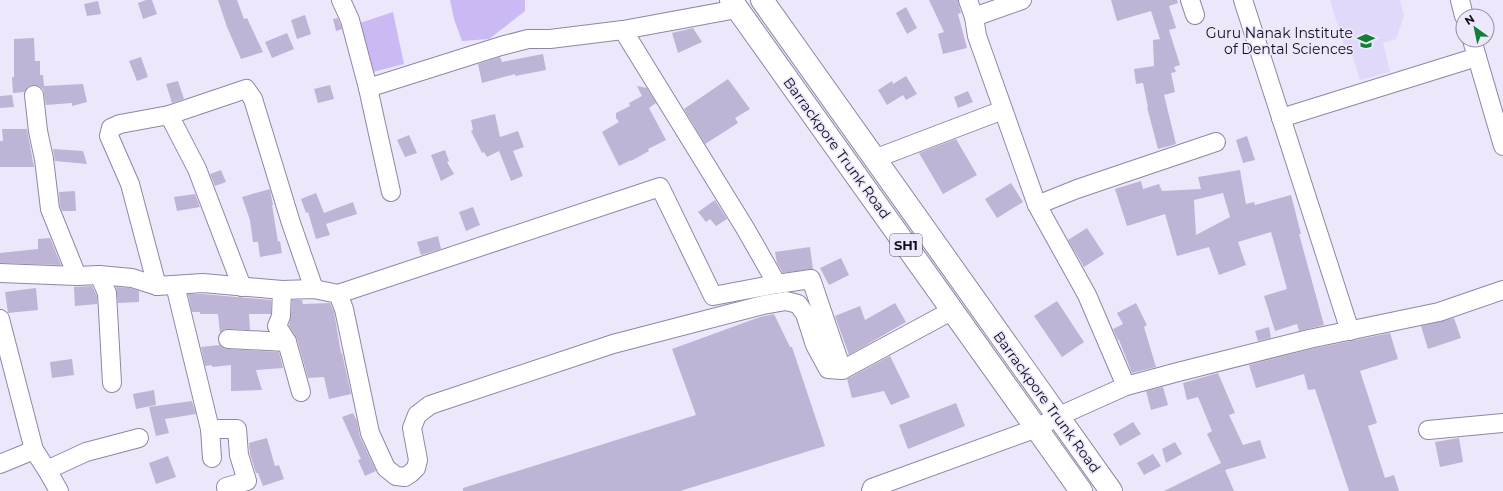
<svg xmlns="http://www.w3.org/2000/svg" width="1503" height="491" font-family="Montserrat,sans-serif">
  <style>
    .built { fill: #e2d8f9 }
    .water { fill: #cbb9f3 }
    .building { fill: #beb4d5; fill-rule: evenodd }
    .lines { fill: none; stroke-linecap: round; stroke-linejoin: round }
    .minor-casing { stroke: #8f86a5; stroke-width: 20 }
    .major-casing { stroke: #8f86a5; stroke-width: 24 }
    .minor { stroke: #fff; stroke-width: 18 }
    .major { stroke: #fff; stroke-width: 22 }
    .labels { text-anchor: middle; stroke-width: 3.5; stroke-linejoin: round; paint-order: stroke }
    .shield { fill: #ede7fc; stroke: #544f5e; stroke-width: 1 }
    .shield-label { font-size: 13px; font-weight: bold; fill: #120e1a }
    .poi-label { font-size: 14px; fill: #120e1a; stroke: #ede7fc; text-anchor: end }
    .street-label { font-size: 14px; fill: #120e1a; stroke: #ede7fc }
  </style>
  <rect width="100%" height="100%" fill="#ede7fc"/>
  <!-- built -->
  <polygon class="built" points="1330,0 1400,0 1404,16 1396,39 1383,43 1390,72 1360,80 1351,51 1346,52"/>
  <!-- water -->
  <g class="water">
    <polygon points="450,0 525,0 525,11 489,39 462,41 454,19"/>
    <polygon points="393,12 404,64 365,74 348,27"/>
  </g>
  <!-- building -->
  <g class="building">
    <polygon points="146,0 152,0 157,14 143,19 138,3"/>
    <polygon points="218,0 237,0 244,19 247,18 263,52 241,59 227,27"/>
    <polygon points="929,0 958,0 961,13 958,14 967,48 943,54 938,34 944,32"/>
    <polygon points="1111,0 1177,0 1178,3 1169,6 1176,28 1169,30 1180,65 1174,67 1176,72 1171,73 1175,92 1164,95 1176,144 1158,149 1147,107 1148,107 1143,83 1136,84 1134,69 1154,66 1153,40 1160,39 1151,11 1117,21"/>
    <polygon points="98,1 101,14 87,16 84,4"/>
    <polygon points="906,7 917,28 907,34 896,13"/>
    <polygon points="305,15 311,34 297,39 291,20"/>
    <polygon points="338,18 342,29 336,31 333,19"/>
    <polygon points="693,28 702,42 678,53 672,33"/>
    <polygon points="287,33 294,49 272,58 265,42"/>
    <polygon points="34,38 35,61 40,61 40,75 43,75 44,86 83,84 87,102 72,106 72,103 46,105 43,89 39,86 33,85 28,87 24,92 13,93 12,77 14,77 14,39"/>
    <polygon points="543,54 546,70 515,76 515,74 482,83 478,64 500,57 502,62"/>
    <polygon points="141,57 148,77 137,81 129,61"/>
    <polygon points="906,76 917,94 906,100 903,95 887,105 878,90 892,81 893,84"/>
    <polygon points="728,79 750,109 735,118 738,123 705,144 684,109"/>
    <polygon points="178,81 184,99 172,103 166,84"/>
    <polygon points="330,85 334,99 318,103 314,89"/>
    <polygon points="637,86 647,88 656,103 649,108 666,140 648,149 649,151 631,161 631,160 619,166 602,132 619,122 616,118 616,113 630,106 629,103 642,96"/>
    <polygon points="968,91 973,102 958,108 954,97"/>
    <polygon points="12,95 14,107 0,108 0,96"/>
    <polygon points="495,114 500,137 518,131 524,147 513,151 523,176 511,181 499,151 487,157 484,152 482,153 471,131 473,130 471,120"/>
    <polygon points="2,129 27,129 34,167 0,167 0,141 3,141"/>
    <polygon points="409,135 417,153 405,157 397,140"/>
    <polygon points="1247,136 1255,160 1243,163 1236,140"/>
    <polygon points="956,139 977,175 943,194 919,153"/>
    <polygon points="53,149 83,151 87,164 55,161"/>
    <polygon points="445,150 449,161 447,162 454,174 441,181 431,155"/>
    <polygon points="221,170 226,182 215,186 210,174"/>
    <path d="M 1240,170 L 1246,204 L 1254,202 L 1255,205 L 1291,195 L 1301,234 L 1299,234 L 1324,325 L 1299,331 L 1297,324 L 1275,331 L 1264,296 L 1287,289 L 1271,232 L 1238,242 L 1246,265 L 1219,275 L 1209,247 L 1177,256 L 1165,214 L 1127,226 L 1115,189 L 1141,181 L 1143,189 L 1159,184 L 1162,191 L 1201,189 L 1198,177 ZM 1223,193 L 1230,217 L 1196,235 L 1194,200 Z"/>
    <polygon points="1011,183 1023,202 997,218 985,199"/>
    <polygon points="270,189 273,205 272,205 278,242 280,241 282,253 260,257 258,242 253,242 250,220 242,197"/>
    <polygon points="75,191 76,211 62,211 60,206 59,192"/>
    <polygon points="316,193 324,213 353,202 357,214 326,224 330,235 316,239 308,212 306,213 301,199"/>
    <polygon points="195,194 200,207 177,211 174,197"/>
    <polygon points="715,200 727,219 716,226 710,219 706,222 698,212"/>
    <polygon points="473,207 480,225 466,231 459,212"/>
    <polygon points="1087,228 1104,254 1084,267 1068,240"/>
    <polygon points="438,236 441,249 421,255 417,242"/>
    <polygon points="50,238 61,265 0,263 0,253 38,249 38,239"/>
    <polygon points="810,247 813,269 783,273 777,263 775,252"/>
    <polygon points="841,258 849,275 829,285 820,268"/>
    <polygon points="92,286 97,296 97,304 75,306 74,287"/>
    <polygon points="116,287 130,288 139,291 139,302 118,303"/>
    <polygon points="36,288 38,310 8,313 5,292"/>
    <polygon points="188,294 203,294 271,300 271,314 249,314 250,330 228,329 224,330 220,333 218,314 200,314 200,312 192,312"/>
    <polygon points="292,300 302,300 303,304 330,303 334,312 341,353 342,353 351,394 329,399 324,377 308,378 297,339 289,326 291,316"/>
    <polygon points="1057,301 1084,342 1062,357 1034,316"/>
    <polygon points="895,303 906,322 849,355 835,316 860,306 865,320"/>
    <polygon points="1136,303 1147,325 1144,327 1156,367 1132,373 1119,340 1118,340 1113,329 1123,324 1117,313"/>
    <polygon points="774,314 790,347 792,347 825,446 680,491 463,491 463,488 696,415 672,349 760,317"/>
    <polygon points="1454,318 1461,338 1428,349 1421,326"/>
    <polygon points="1269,327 1271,338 1258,341 1255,331"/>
    <polygon points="1390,333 1398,359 1360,371 1377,423 1368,426 1385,478 1394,475 1399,491 1349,491 1315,389 1308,390 1304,374 1256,388 1249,365 1311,349"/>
    <polygon points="220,345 223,348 227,349 279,352 283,368 256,370 262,390 231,391 231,365 212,367 212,365 205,366 201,347"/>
    <polygon points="890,356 910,397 891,405 884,391 852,398 847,379"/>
    <polygon points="72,359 74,375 52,378 50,362"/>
    <polygon points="1218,373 1235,413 1229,415 1243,445 1260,440 1266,458 1225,470 1234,491 1164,491 1221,463 1207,434 1212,431 1198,397 1187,400 1183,383"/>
    <polygon points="1163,387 1168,405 1151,410 1146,391"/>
    <polygon points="154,390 156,405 136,409 133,394"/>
    <polygon points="192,401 196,414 165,419 169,433 156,436 149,407"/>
    <polygon points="956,403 965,426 908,449 899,425"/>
    <polygon points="353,413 357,421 360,437 376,471 365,476 358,460 361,459 342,417"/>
    <polygon points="1133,422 1141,434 1120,446 1113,434"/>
    <polygon points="267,438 275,466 279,465 284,479 263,486 258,473 256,473 250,454 249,443"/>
    <polygon points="1459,438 1463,462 1440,467 1435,442"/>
    <polygon points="1175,442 1182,454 1166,463 1162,449"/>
    <polygon points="1153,454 1161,466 1144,475 1137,463"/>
    <polygon points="168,456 176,477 156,484 149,463"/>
  </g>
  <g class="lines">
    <!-- minor casing -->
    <g class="minor-casing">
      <g id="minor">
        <polyline points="341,0 350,20 368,88 501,46 528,39 550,39 623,30 737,9"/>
        <polyline points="968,0 974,17 977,36 1037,205 1087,295 1126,386"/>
        <polyline points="1190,0 1195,15"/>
        <polyline points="1243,0 1350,331"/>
        <polyline points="1460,0 1464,16"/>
        <polyline points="974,17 1022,0"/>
        <polyline points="623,30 745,228 777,284 811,279 842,370"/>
        <polyline points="1472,40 1503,146"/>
        <polyline points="368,88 391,192"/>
        <polyline points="34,95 38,131 44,159 50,209 77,276"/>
        <polyline points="169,115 246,89 253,99 291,223 314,289"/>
        <polyline points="1281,118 1477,57"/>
        <polyline points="874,159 1003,110"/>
        <polyline points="1037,205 1077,189 1216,142"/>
        <polyline points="0,273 77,276 99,275 132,278 157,286 203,283 282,290 314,289 338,294 344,309 370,433 386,468 396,476 405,477 411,473 416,468 418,460 412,428 417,415 430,405 613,344 763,305 786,301 798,304 805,314 815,345 828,369 842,370 953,310"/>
        <polyline points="99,275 107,293 112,383"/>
        <polyline points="175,285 210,429 237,429 239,455 247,481 226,487 227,491"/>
        <polyline points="157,286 130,184 109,136 111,128 120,124 169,115 197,169 242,287"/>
        <polyline points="338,294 660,187 713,296 777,284"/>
        <polyline points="0,319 34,450 47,470 59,491"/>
        <polyline points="228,339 287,342 277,326 281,316 282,290"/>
        <polyline points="287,342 301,392"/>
        <polyline points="210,429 212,458"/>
        <polyline points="1428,430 1503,423"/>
        <polyline points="0,464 34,450"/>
        <polyline points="47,470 86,452 139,438"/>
        <polyline points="871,491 872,488 1037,428 1057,417 1126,386 1178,372 1309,339 1439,312 1503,290"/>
      </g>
    </g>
    <!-- major casing -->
    <g class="major-casing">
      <g id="major">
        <polyline points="731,0 1081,491"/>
        <polyline points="762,0 1111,491"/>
      </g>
    </g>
    <!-- minor -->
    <use href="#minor" class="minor"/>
    <!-- major -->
    <use href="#major" class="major"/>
  </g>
  <!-- icons -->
  <defs>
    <g id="university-bare" transform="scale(1.38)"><path d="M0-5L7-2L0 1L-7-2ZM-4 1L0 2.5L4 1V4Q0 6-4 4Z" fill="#107f35" stroke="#ede7fc" stroke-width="2.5" paint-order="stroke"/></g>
  </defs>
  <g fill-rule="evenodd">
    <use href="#university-bare" x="1366" y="41"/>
  </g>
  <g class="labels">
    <!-- shield labels -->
    <rect class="shield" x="890" y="234" width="32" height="22" rx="3"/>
    <g class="shield-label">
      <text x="906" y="250">SH1</text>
    </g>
    <!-- poi labels -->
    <g class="poi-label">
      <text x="1353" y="38">Guru Nanak Institute<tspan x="1353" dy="16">of Dental Sciences</tspan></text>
    </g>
    <!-- street labels -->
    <g class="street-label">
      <text transform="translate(837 148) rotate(54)" y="5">Barrackpore Trunk Road</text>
      <text transform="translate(1047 402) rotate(54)" y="5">Barrackpore Trunk Road</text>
    </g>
  </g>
  <!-- north arrow -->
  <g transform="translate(1475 28) rotate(327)"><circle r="19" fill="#ede7fc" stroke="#9590a2"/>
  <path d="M0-3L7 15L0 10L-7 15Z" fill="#107f35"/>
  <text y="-6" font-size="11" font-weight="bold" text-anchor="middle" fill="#120e1a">N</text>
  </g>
</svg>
